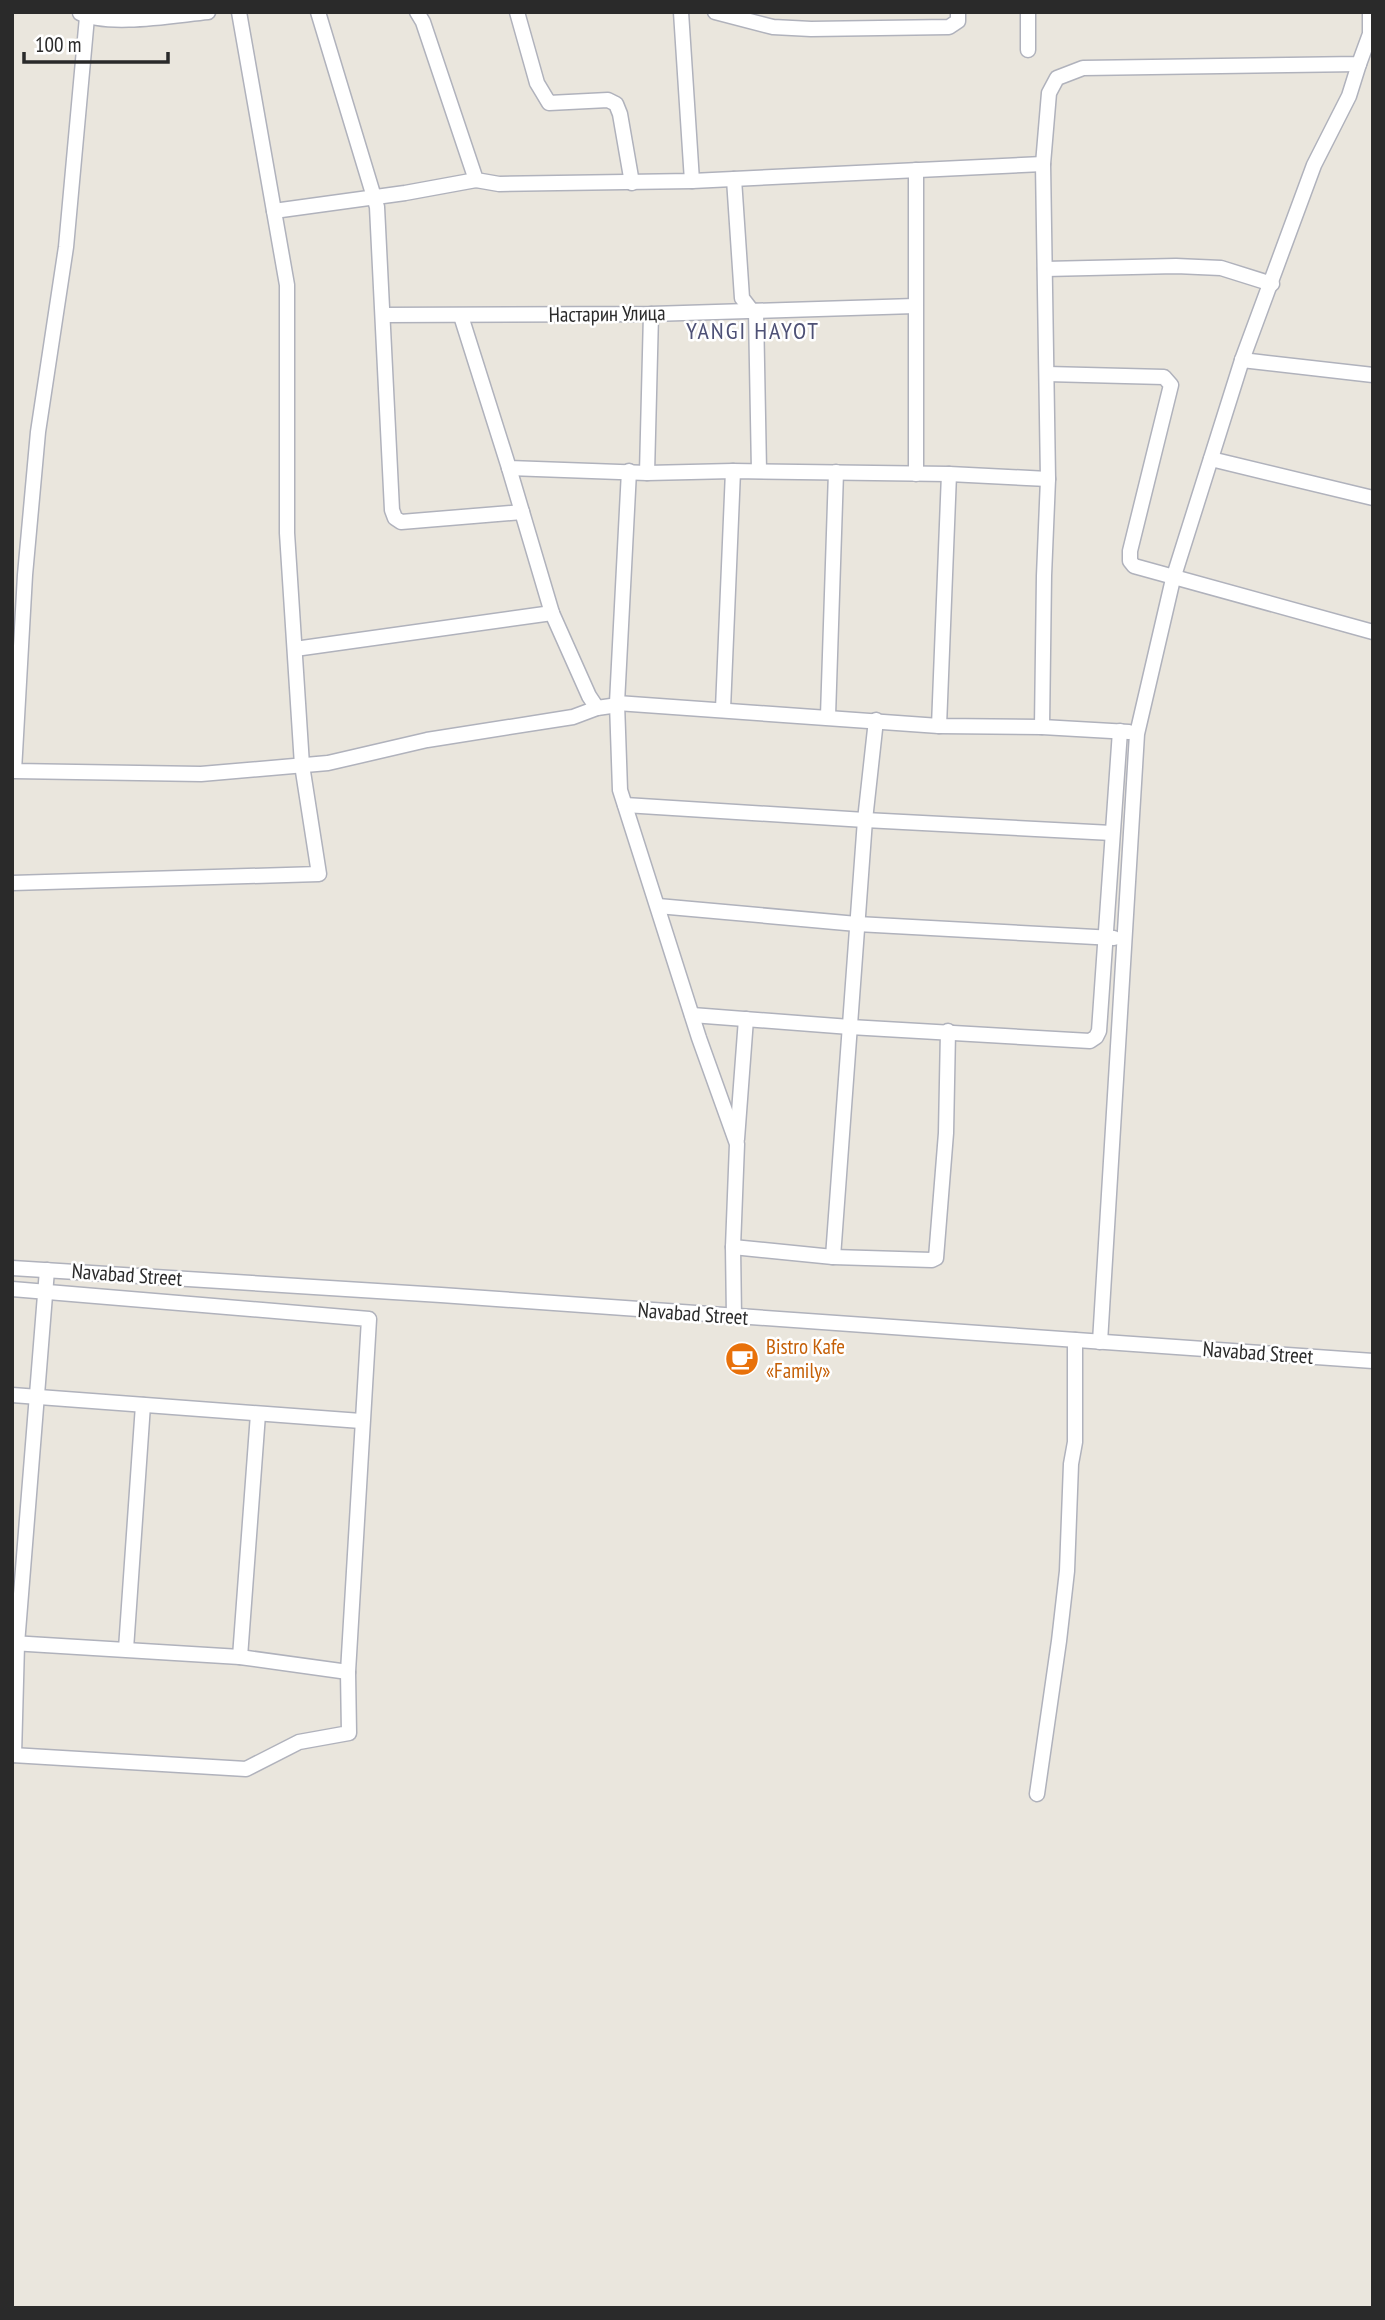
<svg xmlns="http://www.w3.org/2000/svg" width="1385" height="2320" font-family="'PT Sans Narrow',sans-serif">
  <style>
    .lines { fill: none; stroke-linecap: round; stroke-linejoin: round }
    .minor-casing { stroke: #b0b2bc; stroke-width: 17 }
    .minor { stroke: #fff; stroke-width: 14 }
    .labels { text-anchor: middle; stroke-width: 5; stroke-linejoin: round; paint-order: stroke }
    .street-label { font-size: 21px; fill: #2a2a2a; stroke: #fff }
    .food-label { font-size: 21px; fill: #c56008; stroke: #fff; text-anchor: start }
    .quarter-label { font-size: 24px; letter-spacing: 2px; fill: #4e5176; stroke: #fff }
  </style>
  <rect width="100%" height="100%" fill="#eae6dd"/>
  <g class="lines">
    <!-- minor casing -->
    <g class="minor-casing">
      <g id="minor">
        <polyline points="318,12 377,207 392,510 395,518 401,522 522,512"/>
        <polyline points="417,12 423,22 476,180 499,184 692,181 1043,164"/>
        <polyline points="517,12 537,83 549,103 608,100 616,104 620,114 632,183"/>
        <polyline points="681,12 692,181"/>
        <polyline points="715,12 773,27 811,29 949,27 958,21 958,12"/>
        <polyline points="1028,12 1028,50"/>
        <path d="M 80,13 C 109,27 175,15 208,12"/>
        <polyline points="87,17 66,247 38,432 25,575 14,771 201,774 328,763 427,740 573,717 597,708 618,705"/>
        <polyline points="916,170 916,474"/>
        <polyline points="734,179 742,298 752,311"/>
        <polyline points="274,211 405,193 476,180"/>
        <polyline points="1045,269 1176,266 1221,268 1272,284"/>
        <polyline points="756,311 759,471"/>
        <polyline points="384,315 651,314 915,306"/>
        <polyline points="461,316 509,468 647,473 733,471 949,474 1048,479"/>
        <polyline points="1242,360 1373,375"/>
        <polyline points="1047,374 1164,377 1171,385 1130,551 1130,561 1134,566 1373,632"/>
        <polyline points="1211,459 1373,498"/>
        <polyline points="509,468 552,613 589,696 597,708"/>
        <polyline points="629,471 617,703 620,790 699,1038 737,1144 733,1247 734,1317"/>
        <polyline points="647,473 651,314"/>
        <polyline points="295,649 552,613"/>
        <polyline points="617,703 939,726 1042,727 1129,732"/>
        <polyline points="723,709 733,471"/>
        <polyline points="828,716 836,472"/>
        <polyline points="939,726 949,474"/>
        <polyline points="1042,727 1044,576 1048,479 1043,164 1049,93 1057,78 1083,68 1359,64 1370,34 1370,12"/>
        <polyline points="625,805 865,820 1112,833"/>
        <polyline points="12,883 319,874 302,765 287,533 287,285 239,12"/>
        <polyline points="658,906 857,924 1114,938"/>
        <polyline points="692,1015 850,1027 1090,1041 1096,1037 1099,1031 1120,731"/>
        <polyline points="737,1139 746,1019"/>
        <polyline points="733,1247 833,1257 932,1260 936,1258 946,1133 948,1031"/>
        <polyline points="833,1257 865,820 876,720"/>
        <polyline points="12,1268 441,1295 1373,1361"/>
        <polyline points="12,1289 369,1319 348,1672 349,1733 299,1742 246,1769 12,1755"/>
        <polyline points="1100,1342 1137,734 1173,579 1242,360 1314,165 1349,96 1359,64"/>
        <polyline points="12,1395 361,1421"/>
        <polyline points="12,1643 240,1657 348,1672"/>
        <polyline points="126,1649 143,1405"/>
        <polyline points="240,1657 258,1414"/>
        <polyline points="14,1755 17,1644 47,1270"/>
        <polyline points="1037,1794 1059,1641 1067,1571 1071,1464 1075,1442 1075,1340"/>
      </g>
    </g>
    <!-- minor -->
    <use href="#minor" class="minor"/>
  </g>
  <!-- icons -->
  <defs>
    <g id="cafe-disc" transform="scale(1.75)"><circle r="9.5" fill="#e8710a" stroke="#fff"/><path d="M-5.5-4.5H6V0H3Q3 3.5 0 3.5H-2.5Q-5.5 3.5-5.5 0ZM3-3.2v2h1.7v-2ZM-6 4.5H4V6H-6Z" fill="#fff"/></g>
  </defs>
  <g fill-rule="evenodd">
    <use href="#cafe-disc" x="742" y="1359"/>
  </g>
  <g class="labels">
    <!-- street labels -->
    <g class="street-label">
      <text transform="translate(607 314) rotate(-1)" y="7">Настарин Улица</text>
      <text transform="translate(127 1275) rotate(4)" y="7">Navabad Street</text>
      <text transform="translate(693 1314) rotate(4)" y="7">Navabad Street</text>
      <text transform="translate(1258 1353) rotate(4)" y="7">Navabad Street</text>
    </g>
    <!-- food labels -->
    <g class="food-label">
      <text x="766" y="1354">Bistro Kafe<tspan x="766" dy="24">«Family»</tspan></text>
    </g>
    <!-- quarter labels -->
    <g class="quarter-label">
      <text x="753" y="339">YANGI HAYOT</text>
    </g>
  </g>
  <!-- border -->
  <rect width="1385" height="2320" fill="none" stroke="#2a2a2a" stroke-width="28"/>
  <!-- scale -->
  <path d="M24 52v10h144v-10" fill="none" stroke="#2a2a2a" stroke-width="3.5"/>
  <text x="35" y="52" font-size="21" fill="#2a2a2a" stroke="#ffffff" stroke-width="5" paint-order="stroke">100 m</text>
</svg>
